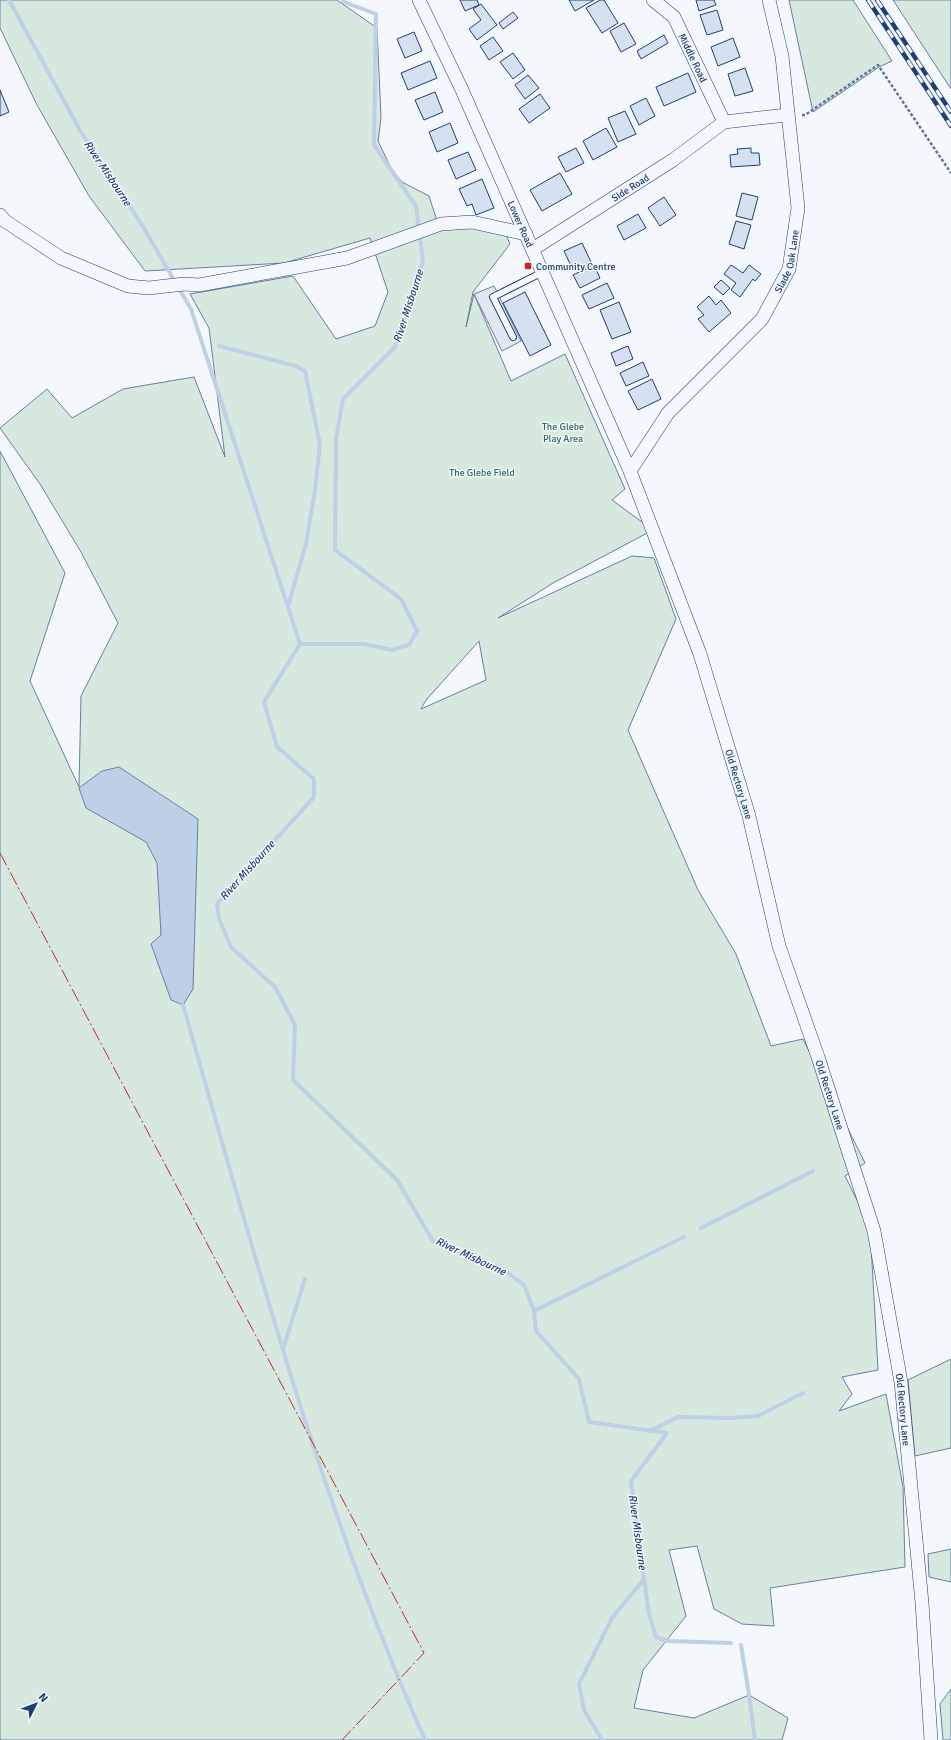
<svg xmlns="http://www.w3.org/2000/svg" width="951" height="1740" font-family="Signika,sans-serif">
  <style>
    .green { fill: #d7e8df; stroke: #687fa3; fill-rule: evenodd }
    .parking { fill: #e3e8f0; stroke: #687fa3 }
    .water { fill: #bed0e5; stroke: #687fa3 }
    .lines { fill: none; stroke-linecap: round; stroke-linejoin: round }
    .stream { stroke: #bed0e5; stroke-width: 4 }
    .building { fill: #d5e0f0; stroke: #1d3f73 }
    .service-casing { stroke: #1d3f73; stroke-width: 8 }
    .minor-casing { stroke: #1d3f73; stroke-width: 14 }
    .path { stroke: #5e769c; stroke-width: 2.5; stroke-dasharray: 3 2; stroke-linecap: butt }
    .service { stroke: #f4f7fb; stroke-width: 6 }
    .minor { stroke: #f4f7fb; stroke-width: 13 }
    .rail-casing { stroke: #1d3f73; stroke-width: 4.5 }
    .rail { stroke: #f4f7fb; stroke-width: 3; stroke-dasharray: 9; stroke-linecap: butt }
    .power { stroke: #c62828; stroke-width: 1; stroke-dasharray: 14 3 2 3; stroke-linecap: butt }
    .poi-dot { fill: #c62828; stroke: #f4f7fb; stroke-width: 1.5 }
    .labels { text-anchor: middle; stroke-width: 3; stroke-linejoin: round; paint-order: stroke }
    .street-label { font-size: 10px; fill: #1d3f73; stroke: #f4f7fb }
    .poi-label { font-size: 10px; fill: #1d3f73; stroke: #f4f7fb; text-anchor: start }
    .park-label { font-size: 10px; fill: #2c6c60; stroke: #f4f7fb }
    .water-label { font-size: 11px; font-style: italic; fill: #1d3f73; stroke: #f4f7fb }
  </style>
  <rect width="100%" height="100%" fill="#f4f7fb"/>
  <!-- green -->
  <g class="green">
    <path d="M 0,0 L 337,0 L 377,28 L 381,118 L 378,141 L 391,168 L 402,182 L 429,196 L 438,224 L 504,230 L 510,244 L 473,292 L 466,327 L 474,294 L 511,381 L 565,354 L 625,489 L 612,500 L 653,530 L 553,583 L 498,618 L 632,556 L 654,558 L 676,619 L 628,730 L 698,890 L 736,954 L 771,1046 L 803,1039 L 865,1163 L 845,1176 L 870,1226 L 878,1370 L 842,1377 L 852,1394 L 839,1411 L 886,1394 L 903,1487 L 905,1567 L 770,1588 L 774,1626 L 742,1624 L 714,1609 L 697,1546 L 669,1550 L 686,1616 L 643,1670 L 634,1708 L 694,1718 L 749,1695 L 788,1718 L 782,1740 L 0,1740 L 0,451 L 65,573 L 30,681 L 79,787 L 81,696 L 118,623 L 81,552 L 40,484 L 0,428 L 47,389 L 72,418 L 123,389 L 194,377 L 225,457 L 209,328 L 190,294 L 293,276 L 336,339 L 375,326 L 388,292 L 370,238 L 284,263 L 145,271 L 89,196 L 37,105 L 0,28 ZM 479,641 L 486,680 L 421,709 L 426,700 Z"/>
    <polygon points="789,0 853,0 892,61 879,67 813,112"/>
    <polygon points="893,0 951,0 951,89"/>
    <polygon points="951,1359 951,1448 915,1456 908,1380"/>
    <polygon points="951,1549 951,1582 929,1577 928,1554"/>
    <polygon points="951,1689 951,1740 943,1740 940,1704"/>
  </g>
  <!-- parking -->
  <polygon class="parking" points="494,286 521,341 502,351 474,294"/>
  <!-- water -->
  <polygon class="water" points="119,767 198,819 193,989 183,1005 171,1000 151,944 161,935 157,863 146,842 86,808 79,788 102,771"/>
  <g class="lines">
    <!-- stream -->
    <g class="stream">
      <polyline points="9,0 81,132 142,225 191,309 300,644 264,702 277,747 314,779 314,797 217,904 219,919 231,947 275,987 295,1025 293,1080 397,1180 433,1241 503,1269 524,1285 534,1311 536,1331 579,1379 589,1422 667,1433 631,1481 644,1579 612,1618 579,1684 584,1710 602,1740"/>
      <polyline points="219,346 296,366 305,371 320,445 315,490 306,544 288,606"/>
      <polyline points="300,644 364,644 392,650 409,645 417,631 401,599 335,550 336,439 343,399 395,347 423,261 416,206 374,145 376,14 344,2 343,0"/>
      <path d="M 183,1005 C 254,1253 320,1504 425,1740"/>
      <polyline points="701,1228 813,1171"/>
      <polyline points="534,1311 684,1237"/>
      <polyline points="283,1349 305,1279"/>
      <polyline points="650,1431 678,1417 730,1418 758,1416 803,1393"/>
      <polyline points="644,1579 649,1614 656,1637 667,1641 731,1643"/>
      <polyline points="741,1645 749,1695 755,1740"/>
    </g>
  </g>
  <!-- building -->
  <g class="building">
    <polygon points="460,0 477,0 479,5 465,11"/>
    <polygon points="569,0 594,0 575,11"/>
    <polygon points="600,0 604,0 618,23 602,33 586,8"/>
    <polygon points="696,0 714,0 716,5 699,11"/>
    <polygon points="481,4 497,25 477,40 469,29 481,20 473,9"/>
    <polygon points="717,10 723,30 707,35 700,15"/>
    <polygon points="513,12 518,18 503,29 499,23"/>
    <polygon points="624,23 636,44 621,52 610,31"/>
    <polygon points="414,32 422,51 405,58 397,39"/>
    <polygon points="664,35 668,43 641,59 637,51"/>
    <polygon points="493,37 503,51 489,60 480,46"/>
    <polygon points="733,38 740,57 718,66 711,47"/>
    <polygon points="513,53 525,70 513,79 500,62"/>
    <polygon points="430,61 437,78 408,90 401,73"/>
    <polygon points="745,68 753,91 735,96 728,74"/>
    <polygon points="688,73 696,92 664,106 656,87"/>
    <polygon points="528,75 539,88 525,99 515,85"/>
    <polygon points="0,90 9,112 0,116"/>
    <polygon points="435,92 443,112 424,120 415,100"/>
    <polygon points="540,94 550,108 529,123 519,109"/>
    <polygon points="646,98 655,116 639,125 630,106"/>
    <polygon points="625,111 636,134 618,142 608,118"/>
    <polygon points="450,123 458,143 437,152 429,132"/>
    <polygon points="606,128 617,147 593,160 583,141"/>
    <polygon points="576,148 584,163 566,172 558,157"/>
    <polygon points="751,148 751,153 759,153 760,165 731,167 730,155 738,154 737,149"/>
    <polygon points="468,152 476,170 456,179 448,160"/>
    <polygon points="560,173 572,194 542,211 530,190"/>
    <polygon points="482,179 494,208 476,215 472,204 467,206 459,189"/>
    <polygon points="742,193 758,197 752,220 736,216"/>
    <polygon points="664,197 676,215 660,226 648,208"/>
    <polygon points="638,214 646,228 624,240 617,226"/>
    <polygon points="736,221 751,225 744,249 729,244"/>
    <polygon points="582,243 591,262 573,270 564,251"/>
    <polygon points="594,265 600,278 580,288 573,275"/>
    <polygon points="731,265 743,273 749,265 761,274 755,281 753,279 740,297 731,290 736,283 724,274"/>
    <polygon points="721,280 730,288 723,295 714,287"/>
    <polygon points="607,283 614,298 589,309 582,295"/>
    <polygon points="525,292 551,345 530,356 503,303"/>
    <polygon points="709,296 716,305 721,300 731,313 709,332 698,319 704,315 697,307"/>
    <polygon points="619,302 631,332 612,339 600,310"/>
    <polygon points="628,346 633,359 616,366 611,353"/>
    <polygon points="643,362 649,376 626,386 620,373"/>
    <polygon points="652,379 661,399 638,410 628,391"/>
  </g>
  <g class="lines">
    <!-- service casing -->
    <g class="service-casing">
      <polyline id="service" points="513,337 493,297 543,272"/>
    </g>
    <!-- minor casing -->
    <g class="minor-casing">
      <g id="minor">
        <path id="s1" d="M 419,0 L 462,90 L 630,471 L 700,654 L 749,816 L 779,946 L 818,1057 L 874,1231 L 901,1382 L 922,1603 L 931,1740"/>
        <path id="s2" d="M 653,0 L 674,17 L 724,122"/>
        <polyline points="0,215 5,221 61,258 128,286 149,288 184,284 199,285 347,258 441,224 472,222 526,234"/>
        <path id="s3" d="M 533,249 L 673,160 L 724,122 L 787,115"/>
        <path id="s4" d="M 630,471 L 668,413 L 762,319 L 789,269 L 798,208 L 782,56 L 769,0"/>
      </g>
    </g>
    <!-- path -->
    <polyline class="path" points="802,115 805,115 878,65 951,173"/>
    <!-- service -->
    <use href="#service" class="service"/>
    <!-- minor -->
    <use href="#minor" class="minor"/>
    <!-- rail casing -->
    <g class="rail-casing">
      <g id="rail">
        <polyline points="868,0 951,126"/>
        <polyline points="877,0 951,112"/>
      </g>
    </g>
    <!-- rail -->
    <use href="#rail" class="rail"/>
    <!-- power -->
    <polyline class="power" points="0,853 424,1653 342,1740"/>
  </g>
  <!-- markers -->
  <rect class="poi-dot" x="524" y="262" width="8" height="8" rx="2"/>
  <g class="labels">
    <!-- street labels -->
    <g class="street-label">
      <text dy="4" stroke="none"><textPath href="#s2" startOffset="72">Middle Road</textPath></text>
      <text dy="4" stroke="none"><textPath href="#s3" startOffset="115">Side Road</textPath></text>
      <text dy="4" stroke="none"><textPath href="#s1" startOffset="246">Lower Road</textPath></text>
      <text dy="4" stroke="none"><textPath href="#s4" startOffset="266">Slade Oak Lane</textPath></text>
      <text dy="4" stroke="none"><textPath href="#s1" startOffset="848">Old Rectory Lane</textPath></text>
      <text dy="4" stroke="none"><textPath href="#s1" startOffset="1172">Old Rectory Lane</textPath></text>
      <text dy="4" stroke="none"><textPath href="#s1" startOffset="1496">Old Rectory Lane</textPath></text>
    </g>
    <!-- poi labels -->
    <g class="poi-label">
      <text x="536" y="270">Community Centre</text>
    </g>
    <!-- park labels -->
    <g class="park-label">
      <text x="563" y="430">The Glebe<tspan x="563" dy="12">Play Area</tspan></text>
      <text x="482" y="476">The Glebe Field</text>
    </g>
    <!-- water labels -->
    <g class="water-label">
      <text transform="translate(108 173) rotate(56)" y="4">River Misbourne</text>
      <text transform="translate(408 306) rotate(-72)" y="4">River Misbourne</text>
      <text transform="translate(247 870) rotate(-48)" y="4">River Misbourne</text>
      <text transform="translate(471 1256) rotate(25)" y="4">River Misbourne</text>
      <text transform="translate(638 1532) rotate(82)" y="4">River Misbourne</text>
    </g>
  </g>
  <!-- north arrow -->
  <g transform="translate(36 1704) rotate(48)" stroke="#f4f7fb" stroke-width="3" paint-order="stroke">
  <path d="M0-3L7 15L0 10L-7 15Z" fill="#1d3f73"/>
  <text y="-6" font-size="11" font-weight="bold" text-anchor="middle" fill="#1d3f73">N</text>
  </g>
</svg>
